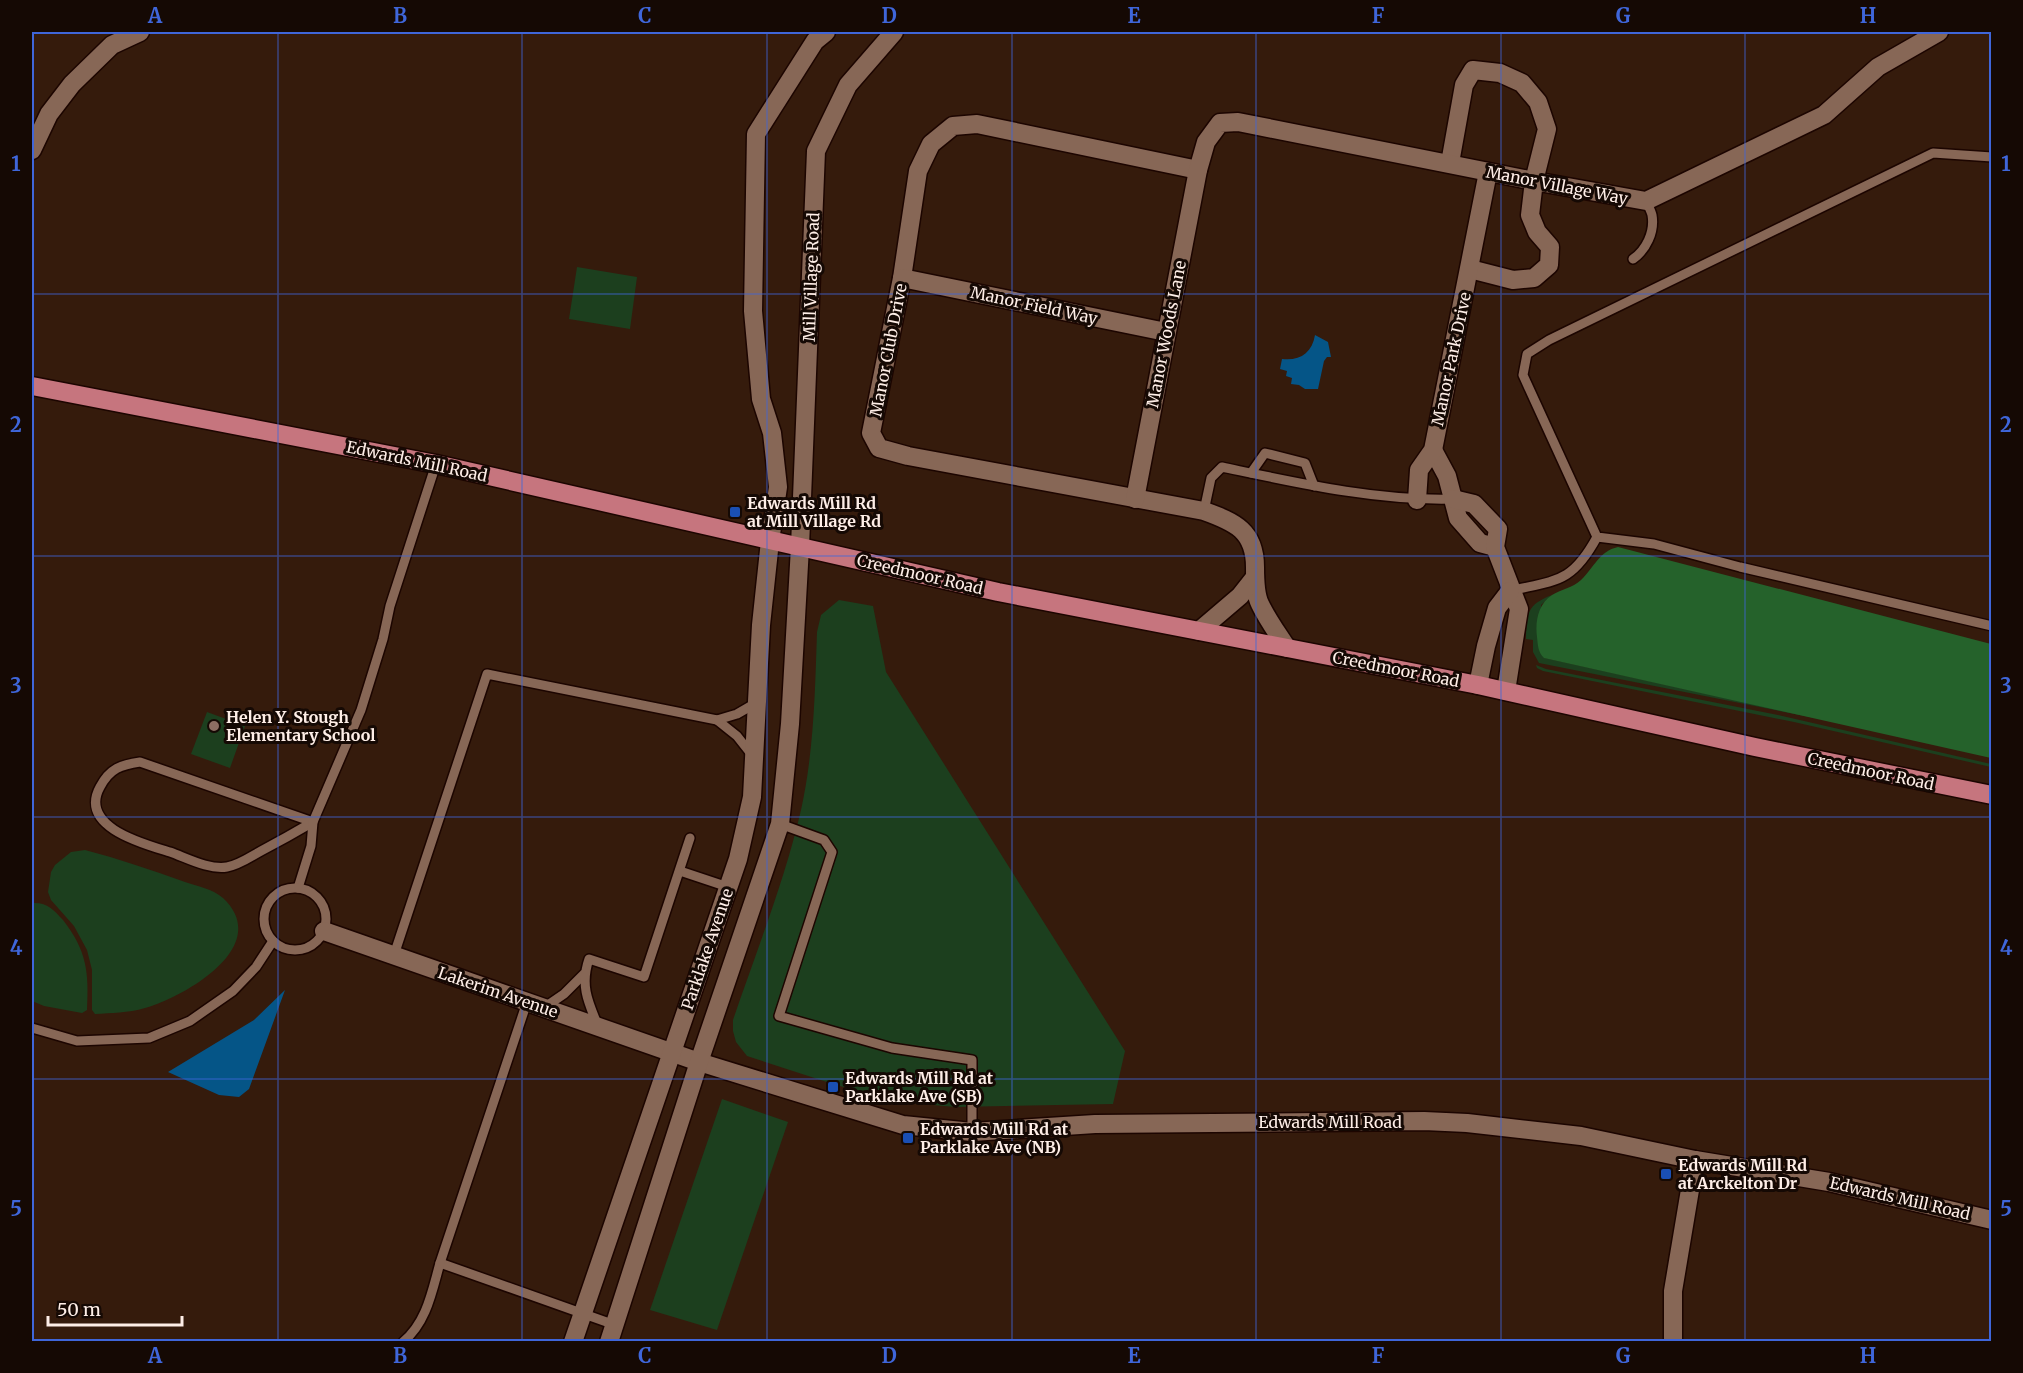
<svg xmlns="http://www.w3.org/2000/svg" width="2023" height="1373" font-family="Merriweather,serif">
  <style>
    .green { fill: #1c3f1e }
    .forest { fill: #25622b }
    .water { fill: #055587 }
    .lines { fill: none; stroke-linecap: round; stroke-linejoin: round }
    .service-casing { stroke: #1c0500; stroke-width: 12 }
    .minor-casing { stroke: #1c0500; stroke-width: 21 }
    .primary-casing { stroke: #1c0500; stroke-width: 21 }
    .service { stroke: #876756; stroke-width: 9 }
    .minor { stroke: #876756; stroke-width: 18 }
    .primary { stroke: #c6757e; stroke-width: 18 }
    .grid { fill: none; stroke: #3f66da; stroke-width: 1.5; stroke-opacity: 0.55 }
    .transit-dot { fill: #1a4fb4; stroke: #150904; stroke-width: 2 }
    .education-dot { fill: #8d6e63; stroke: #150904; stroke-width: 2 }
    .labels { text-anchor: middle; stroke-width: 6; stroke-linejoin: round; paint-order: stroke }
    .street-label { font-size: 16px; fill: #feeee7; stroke: #150904 }
    .poi-label { font-size: 16px; font-weight: bold; fill: #feeee7; stroke: #150904; text-anchor: start }
    .neatline { fill: none; stroke: #3f66da; stroke-width: 2 }
    .grid-label { font-size: 20px; text-anchor: middle; font-weight: bold; fill: #3f66da }
  </style>
  <rect width="100%" height="100%" fill="#351b0c"/>
  <!-- green -->
  <g class="green">
    <polygon points="577,267 637,277 630,329 569,319"/>
    <path d="M 1552,595 L 1541,605 L 1545,658 L 1825,720 L 1539,663 L 1533,652 L 1533,640 L 1526,639 C 1527,614 1526,605 1552,595 Z"/>
    <path d="M 839,600 L 873,606 L 886,672 L 1125,1051 L 1113,1104 L 956,1107 L 897,1102 L 833,1084 L 747,1056 L 736,1042 L 733,1031 L 733,1020 C 756,952 785,880 801,810 C 814,751 815,692 817,632 L 821,615 Z"/>
    <polygon points="1536,665 1546,669 1778,715 1991,764 1991,767 1794,722 1543,671 1537,668"/>
    <polygon points="207,712 245,726 230,768 191,754"/>
    <path d="M 85,850 C 119,859 152,870 185,882 C 197,886 213,889 223,898 C 274,946 184,997 145,1008 C 128,1013 111,1013 95,1014 L 92,1010 L 92,970 L 87,950 L 74,926 L 51,900 L 48,892 L 51,872 L 55,865 L 71,852 Z"/>
    <path d="M 32,903 C 47,902 53,909 63,920 C 87,951 89,972 87,1010 L 82,1013 L 44,1006 L 32,1001 Z"/>
    <polygon points="722,1099 788,1122 717,1330 650,1310"/>
  </g>
  <!-- forest -->
  <path class="forest" d="M 1618,547 L 1991,644 L 1991,758 L 1544,658 C 1538,652 1538,646 1537,637 C 1535,622 1538,604 1552,595 C 1562,589 1572,588 1581,580 C 1594,568 1599,551 1618,547 Z"/>
  <!-- water -->
  <g class="water">
    <path d="M 1315,335 L 1328,342 L 1331,357 L 1327,357 L 1324,361 L 1318,389 L 1305,389 L 1299,385 L 1291,384 L 1292,378 L 1286,376 L 1287,371 L 1280,369 L 1282,359 C 1300,361 1312,353 1315,335 Z"/>
    <polygon points="285,990 249,1089 239,1097 219,1095 168,1072 254,1020"/>
  </g>
  <g class="lines">
    <!-- service casing -->
    <g class="service-casing">
      <g id="service">
        <polyline points="1992,157 1933,153 1549,340 1527,354 1523,375 1597,537 1654,544 1740,567 1992,626"/>
        <path d="M 1633,259 C 1646,250 1655,232 1652,215 C 1651,211 1648,205 1646,201"/>
        <polyline points="1251,473 1265,453 1305,463 1314,486"/>
        <path d="M 1204,511 L 1211,478 L 1222,467 C 1298,483 1376,501 1453,499"/>
        <path d="M 1510,591 C 1557,580 1572,583 1597,537"/>
        <polyline points="717,720 737,736 752,755"/>
        <path d="M 140,762 L 313,822 C 296,832 278,842 261,851 C 250,857 239,865 227,867 C 209,870 187,858 170,852 C 144,844 78,827 100,787 C 110,768 121,765 140,762 Z"/>
        <polyline points="780,824 824,840 832,852 779,1016 892,1048 972,1060 972,1132"/>
        <polyline points="680,871 728,887"/>
        <polyline points="298,888 311,846 313,822 361,710 383,639 390,606 436,464"/>
        <circle cx="295" cy="919" r="31"/>
        <polyline points="394,955 487,674 717,720 737,714 756,703"/>
        <polyline points="527,1002 440,1263 615,1325"/>
        <polyline points="545,1007 564,994 584,974"/>
        <path d="M 598,1026 C 588,1002 580,985 589,959 L 644,977 L 690,838"/>
        <polyline points="32,1028 77,1041 149,1038 190,1021 233,991 256,967 273,941"/>
        <path d="M 403,1342 C 427,1322 432,1291 440,1263"/>
      </g>
    </g>
    <!-- minor casing -->
    <g class="minor-casing">
      <g id="minor">
        <polyline points="32,150 49,114 72,84 112,45 140,32"/>
        <polyline points="1450,163 1464,85 1473,70 1500,73 1522,83 1538,102 1547,129 1534,181 1530,215 1537,232 1550,247 1549,265 1534,278 1513,280 1470,269"/>
        <path d="M 1198,170 L 977,124 L 953,126 L 931,144 L 918,171 L 902,278 L 871,433 L 879,448 L 908,456 L 1204,511 C 1235,522 1255,531 1255,567 C 1255,579 1255,594 1260,604 C 1267,619 1278,634 1287,648"/>
        <polyline points="902,278 1166,332"/>
        <polyline points="1433,450 1447,476 1458,518 1480,543 1495,547"/>
        <polyline points="1135,499 1198,170 1206,142 1220,123 1238,122 1534,181 1646,201 1824,115 1878,67 1939,32"/>
        <polyline points="1453,499 1474,504 1498,529 1495,547 1519,609 1506,691"/>
        <polyline points="1417,500 1419,470 1433,450 1488,172"/>
        <polyline points="1199,631 1240,596 1255,577"/>
        <polyline points="1478,685 1486,646 1497,608 1510,591"/>
        <polyline points="324,931 699,1062 903,1125 972,1132 1095,1124 1424,1121 1467,1123 1581,1136 1695,1160 1829,1182 1992,1220"/>
        <polyline points="573,1342 738,859 752,797 761,625 770,541 778,487 772,433 761,399 753,311 756,134 815,41 826,32"/>
        <polyline points="609,1342 699,1062 780,824 790,724 800,547 816,151 848,85 894,32"/>
        <polyline points="1673,1342 1673,1291 1695,1160"/>
      </g>
    </g>
    <!-- primary casing -->
    <g class="primary-casing">
      <polyline id="primary" points="32,386 436,464 998,592 1478,685 1755,747 1992,795"/>
    </g>
    <!-- service -->
    <use href="#service" class="service"/>
    <!-- minor -->
    <use href="#minor" class="minor"/>
    <!-- primary -->
    <use href="#primary" class="primary"/>
  </g>
  <!-- grid -->
  <path class="grid" d="M 278,32 L 278,1342M 522,32 L 522,1342M 767,32 L 767,1342M 1012,32 L 1012,1342M 1256,32 L 1256,1342M 1501,32 L 1501,1342M 1745,32 L 1745,1342M 32,294 L 1992,294M 32,556 L 1992,556M 32,817 L 1992,817M 32,1079 L 1992,1079"/>
  <!-- markers -->
  <g class="transit-dot">
    <rect x="729" y="506" width="12" height="12" rx="3"/>
    <rect x="827" y="1081" width="12" height="12" rx="3"/>
    <rect x="902" y="1132" width="12" height="12" rx="3"/>
    <rect x="1660" y="1168" width="12" height="12" rx="3"/>
  </g>
  <circle class="education-dot" cx="214" cy="726" r="6"/>
  <g class="labels">
    <!-- street labels -->
    <g class="street-label">
      <text transform="translate(1557 185) rotate(11)" y="6">Manor Village Way</text>
      <text transform="translate(811 277) rotate(-88)" y="6">Mill Village Road</text>
      <text transform="translate(1034 305) rotate(12)" y="6">Manor Field Way</text>
      <text transform="translate(1166 334) rotate(-79)" y="6">Manor Woods Lane</text>
      <text transform="translate(888 350) rotate(-79)" y="6">Manor Club Drive</text>
      <text transform="translate(1451 359) rotate(-78)" y="6">Manor Park Drive</text>
      <text transform="translate(417 461) rotate(12)" y="6">Edwards Mill Road</text>
      <text transform="translate(920 574) rotate(13)" y="6">Creedmoor Road</text>
      <text transform="translate(1396 669) rotate(11)" y="6">Creedmoor Road</text>
      <text transform="translate(1871 771) rotate(12)" y="6">Creedmoor Road</text>
      <text transform="translate(707 949) rotate(-71)" y="6">Parklake Avenue</text>
      <text transform="translate(498 992) rotate(19)" y="6">Lakerim Avenue</text>
      <text x="1330" y="1128">Edwards Mill Road</text>
      <text transform="translate(1900 1198) rotate(13)" y="6">Edwards Mill Road</text>
    </g>
    <!-- poi labels -->
    <g class="poi-label">
      <text x="747" y="509">Edwards Mill Rd<tspan x="747" dy="18">at Mill Village Rd</tspan></text>
      <text x="226" y="723">Helen Y. Stough<tspan x="226" dy="18">Elementary School</tspan></text>
      <text x="845" y="1084">Edwards Mill Rd at<tspan x="845" dy="18">Parklake Ave (SB)</tspan></text>
      <text x="920" y="1135">Edwards Mill Rd at<tspan x="920" dy="18">Parklake Ave (NB)</tspan></text>
      <text x="1678" y="1171">Edwards Mill Rd<tspan x="1678" dy="18">at Arckelton Dr</tspan></text>
    </g>
  </g>
  <!-- border -->
  <rect width="2023" height="1373" fill="none" stroke="#150904" stroke-width="66"/>
  <!-- scale -->
  <path d="M48 1316v9h134v-9" fill="none" stroke="#feeee7" stroke-width="3"/>
  <text x="57" y="1316" font-size="18" fill="#feeee7" stroke="#150904" stroke-width="4.5" paint-order="stroke">50 m</text>
  <rect x="33" y="33" width="1957" height="1307" class="neatline"/>
  <g class="grid-label">
    <text x="155" y="23">A</text>
    <text x="400" y="23">B</text>
    <text x="645" y="23">C</text>
    <text x="889" y="23">D</text>
    <text x="1134" y="23">E</text>
    <text x="1378" y="23">F</text>
    <text x="1623" y="23">G</text>
    <text x="1868" y="23">H</text>
    <text x="16" y="171">1</text>
    <text x="2006" y="171">1</text>
    <text x="16" y="432">2</text>
    <text x="2006" y="432">2</text>
    <text x="16" y="693">3</text>
    <text x="2006" y="693">3</text>
    <text x="16" y="955">4</text>
    <text x="2006" y="955">4</text>
    <text x="16" y="1216">5</text>
    <text x="2006" y="1216">5</text>
    <text x="155" y="1363">A</text>
    <text x="400" y="1363">B</text>
    <text x="645" y="1363">C</text>
    <text x="889" y="1363">D</text>
    <text x="1134" y="1363">E</text>
    <text x="1378" y="1363">F</text>
    <text x="1623" y="1363">G</text>
    <text x="1868" y="1363">H</text>
  </g>
</svg>
